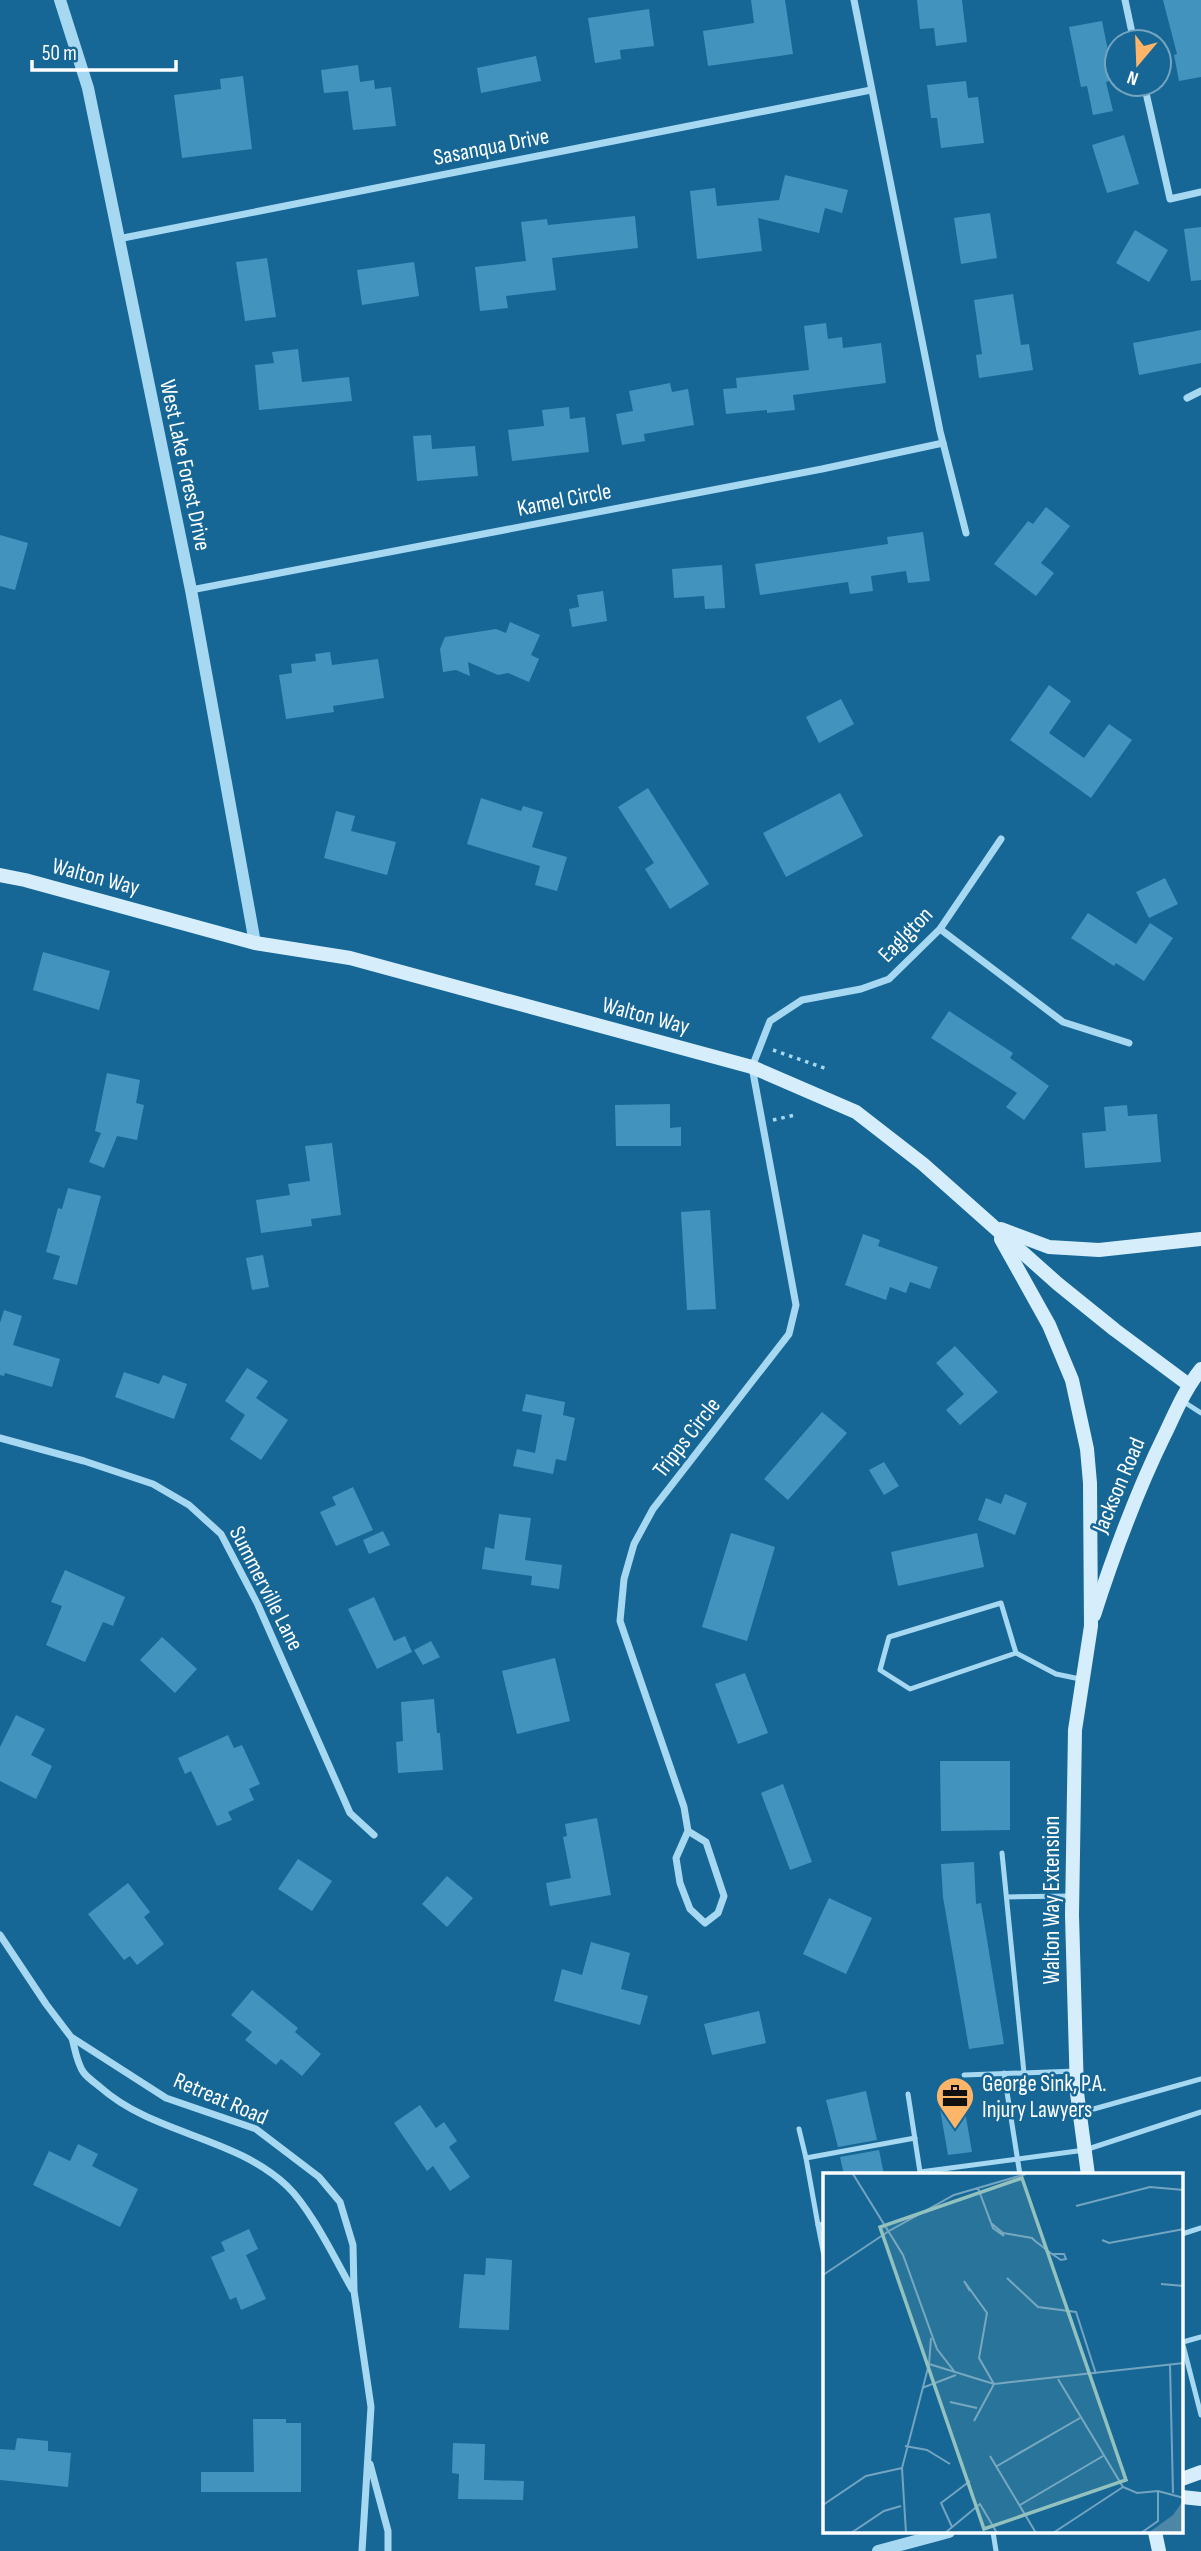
<svg xmlns="http://www.w3.org/2000/svg" width="1201" height="2551" font-family="'Sofia Sans Condensed',sans-serif">
  <style>
    .building { fill: #4393bf }
    .lines { fill: none; stroke-linecap: round; stroke-linejoin: round }
    .path { stroke: #a7d8f2; stroke-width: 3.5; stroke-dasharray: 3.5 5; stroke-linecap: butt }
    .service { stroke: #a7d8f2; stroke-width: 5 }
    .minor { stroke: #a7d8f2; stroke-width: 7 }
    .tertiary { stroke: #a7d8f2; stroke-width: 12 }
    .secondary { stroke: #d6eefc; stroke-width: 14 }
    .labels { text-anchor: middle; stroke-width: 5; stroke-linejoin: round; paint-order: stroke }
    .street-label { font-size: 23px; fill: #fff; stroke: #166796 }
    .poi-label { font-size: 23px; fill: #fff; stroke: #166796; text-anchor: start }
    .inset-road { fill: none; stroke: #73a4c0; stroke-width: 2 }
    .view { fill: #93c1be; fill-opacity: 0.15; stroke: #93c1be; stroke-width: 3.5 }
    .inset-edge { fill: none; stroke: #fff; stroke-width: 3.5 }
  </style>
  <rect width="100%" height="100%" fill="#166796"/>
  <!-- building -->
  <g class="building">
    <polygon points="751,0 785,0 793,54 708,66 703,31 754,23"/>
    <polygon points="917,0 962,0 967,42 936,46 934,28 920,29"/>
    <polygon points="1163,0 1201,0 1201,77 1179,81 1174,55 1177,54"/>
    <polygon points="649,9 654,46 620,50 621,59 595,63 588,18"/>
    <polygon points="1102,21 1114,80 1106,82 1113,111 1093,115 1087,86 1081,87 1069,27"/>
    <polygon points="536,56 541,81 481,93 477,68"/>
    <polygon points="358,65 360,82 374,80 375,89 391,87 396,126 353,130 348,91 324,93 321,70"/>
    <polygon points="243,76 252,149 182,158 174,95 221,89 220,79"/>
    <polygon points="966,81 968,98 978,97 984,143 941,148 937,118 931,118 927,85"/>
    <polygon points="1124,135 1139,184 1107,193 1092,145"/>
    <polygon points="785,175 848,190 842,213 825,208 819,233 758,218 762,251 697,259 690,191 715,188 717,206 779,200"/>
    <polygon points="990,213 997,258 961,264 954,218"/>
    <polygon points="635,216 638,248 552,258 556,290 506,296 508,308 480,311 475,267 526,261 521,222 547,219 548,225"/>
    <polygon points="1201,227 1201,280 1191,281 1184,229"/>
    <polygon points="1135,230 1168,250 1149,282 1116,263"/>
    <polygon points="267,258 276,317 245,321 236,262"/>
    <polygon points="414,262 419,296 362,305 357,270"/>
    <polygon points="1013,294 1021,345 1029,344 1033,370 979,378 976,355 982,354 974,300"/>
    <polygon points="826,323 828,339 842,337 843,348 881,343 886,383 793,395 795,410 767,413 767,410 726,414 723,389 737,388 736,378 809,370 804,326"/>
    <polygon points="1201,330 1201,363 1139,375 1133,343"/>
    <polygon points="298,349 302,382 349,377 352,401 259,410 255,365 274,363 272,352"/>
    <polygon points="670,383 672,392 688,389 694,425 644,434 645,441 622,445 616,414 633,411 629,391"/>
    <polygon points="569,407 570,419 585,417 589,452 512,461 508,430 544,426 542,410"/>
    <polygon points="431,435 432,449 475,446 478,476 417,481 413,436"/>
    <polygon points="1046,507 1070,526 1041,563 1054,573 1036,596 994,564 1028,521 1033,524"/>
    <polygon points="923,532 930,581 908,583 906,571 871,576 873,591 850,594 848,582 760,595 755,564 888,544 887,537"/>
    <polygon points="0,535 28,543 15,590 0,586"/>
    <polygon points="722,565 725,608 705,609 704,596 674,598 672,569"/>
    <polygon points="603,591 607,621 572,627 569,609 579,607 577,595"/>
    <polygon points="510,622 540,635 531,655 539,659 529,682 508,673 498,675 468,662 470,676 456,670 443,672 440,649 445,637 496,629 506,633"/>
    <polygon points="330,652 332,665 378,659 384,698 333,706 334,712 286,719 279,675 292,673 291,664 316,661 315,654"/>
    <polygon points="1049,685 1071,701 1049,733 1084,758 1109,724 1132,740 1091,798 1010,740"/>
    <polygon points="841,699 854,724 819,743 806,717"/>
    <polygon points="648,788 709,884 670,909 645,869 654,863 618,807"/>
    <polygon points="840,793 863,836 786,877 763,833"/>
    <polygon points="481,798 521,811 523,806 543,812 532,847 567,857 557,891 535,885 540,866 467,844"/>
    <polygon points="336,811 355,816 351,831 396,842 387,875 324,858"/>
    <polygon points="1165,878 1178,904 1149,918 1136,892"/>
    <polygon points="1088,913 1136,944 1150,923 1173,938 1144,981 1116,963 1114,966 1071,938"/>
    <polygon points="43,952 110,971 99,1010 33,990"/>
    <polygon points="949,1011 1013,1053 1010,1058 1049,1086 1024,1120 1006,1107 1017,1093 931,1038"/>
    <polygon points="107,1073 140,1080 136,1103 144,1105 137,1140 117,1136 104,1168 89,1162 101,1133 95,1131"/>
    <polygon points="670,1104 670,1128 681,1127 681,1146 616,1146 615,1105"/>
    <polygon points="1127,1105 1128,1116 1157,1114 1161,1162 1085,1168 1082,1133 1106,1131 1104,1107"/>
    <polygon points="332,1143 341,1215 311,1219 312,1226 261,1233 256,1200 290,1195 288,1184 310,1181 305,1146"/>
    <polygon points="68,1188 101,1196 77,1285 53,1279 60,1256 46,1252 58,1208 62,1209"/>
    <polygon points="710,1210 716,1309 687,1310 681,1212"/>
    <polygon points="863,1234 880,1240 878,1246 938,1267 930,1289 910,1282 906,1293 890,1287 886,1300 845,1285"/>
    <polygon points="263,1255 269,1287 252,1290 246,1258"/>
    <polygon points="4,1310 22,1316 13,1345 60,1359 52,1387 5,1373 4,1376 0,1375 0,1323"/>
    <polygon points="955,1346 998,1392 960,1425 946,1410 964,1394 936,1363"/>
    <polygon points="247,1368 268,1381 256,1398 288,1420 261,1460 230,1439 245,1415 225,1401"/>
    <polygon points="124,1372 159,1384 163,1375 187,1384 174,1419 115,1397"/>
    <polygon points="526,1394 565,1402 563,1415 575,1418 566,1461 556,1459 553,1474 513,1466 517,1449 535,1453 542,1415 522,1411"/>
    <polygon points="822,1412 847,1433 788,1500 764,1479"/>
    <polygon points="884,1462 899,1486 884,1495 869,1470"/>
    <polygon points="353,1487 373,1530 336,1546 320,1512 336,1505 332,1497"/>
    <polygon points="1005,1494 1027,1503 1015,1535 978,1520 986,1498 1001,1504"/>
    <polygon points="499,1514 531,1518 525,1560 562,1565 559,1589 531,1585 532,1576 482,1569 485,1547 494,1549"/>
    <polygon points="383,1531 390,1545 369,1554 363,1540"/>
    <polygon points="731,1533 775,1547 747,1641 702,1627"/>
    <polygon points="977,1533 984,1567 898,1586 891,1552"/>
    <polygon points="65,1570 125,1597 113,1626 103,1622 85,1662 46,1645 62,1606 51,1602"/>
    <polygon points="374,1597 394,1641 405,1636 412,1652 377,1669 348,1609"/>
    <polygon points="162,1637 197,1669 175,1693 140,1660"/>
    <polygon points="431,1641 440,1657 423,1665 414,1650"/>
    <polygon points="555,1658 570,1721 517,1734 502,1671"/>
    <polygon points="745,1673 768,1733 738,1744 715,1684"/>
    <polygon points="434,1699 437,1733 440,1733 443,1770 398,1773 396,1742 403,1741 401,1702"/>
    <polygon points="16,1715 45,1729 31,1755 52,1766 36,1799 0,1781 0,1747"/>
    <polygon points="228,1735 234,1748 242,1745 260,1784 249,1789 254,1800 228,1812 232,1820 217,1826 191,1771 185,1774 178,1758"/>
    <polygon points="940,1761 1010,1761 1010,1830 941,1831"/>
    <polygon points="783,1784 812,1862 790,1870 761,1793"/>
    <polygon points="597,1818 611,1895 550,1906 546,1883 571,1878 563,1837 567,1836 565,1824"/>
    <polygon points="298,1859 332,1881 312,1911 278,1889"/>
    <polygon points="974,1862 976,1904 981,1903 1004,2044 969,2049 943,1897 941,1864"/>
    <polygon points="447,1876 473,1898 447,1927 422,1904"/>
    <polygon points="128,1883 150,1912 144,1917 164,1944 137,1965 130,1956 124,1960 88,1914"/>
    <polygon points="829,1898 872,1918 846,1974 803,1954"/>
    <polygon points="591,1942 630,1953 621,1989 648,1996 640,2025 554,2001 562,1969 582,1975"/>
    <polygon points="252,1990 298,2028 295,2032 321,2054 302,2076 281,2059 276,2065 245,2040 252,2032 231,2015"/>
    <polygon points="759,2011 766,2043 712,2055 704,2024"/>
    <polygon points="866,2091 877,2140 838,2147 826,2100"/>
    <polygon points="962,2094 972,2152 948,2155 938,2098"/>
    <polygon points="420,2105 436,2128 444,2122 457,2141 449,2147 470,2177 450,2191 433,2166 427,2171 394,2123"/>
    <polygon points="78,2144 98,2154 92,2166 138,2189 120,2227 33,2185 49,2151 70,2161"/>
    <polygon points="879,2150 884,2175 844,2175 840,2157"/>
    <polygon points="249,2229 258,2249 246,2255 266,2299 241,2310 236,2297 230,2300 211,2257 225,2251 221,2242"/>
    <polygon points="486,2258 512,2260 509,2330 459,2328 464,2274 485,2275"/>
    <polygon points="253,2419 286,2419 286,2423 301,2423 301,2492 201,2492 201,2472 254,2472"/>
    <polygon points="17,2438 48,2441 48,2451 71,2453 68,2487 0,2480 0,2449 15,2450"/>
    <polygon points="453,2443 485,2444 484,2480 524,2481 523,2500 458,2499 459,2474 452,2473"/>
  </g>
  <g class="lines">
    <!-- path -->
    <g class="path">
      <polyline points="773,1050 827,1069"/>
      <polyline points="773,1120 795,1115"/>
    </g>
    <!-- service -->
    <g class="service">
      <polyline points="1184,1402 1201,1413"/>
      <polyline points="1016,1653 1001,1603 889,1637 880,1670 910,1689 1016,1653 1056,1674 1080,1679"/>
      <polyline points="1002,1853 1024,2073"/>
      <polyline points="1007,1897 1070,1896"/>
      <polyline points="1004,2073 1020,2175"/>
      <polyline points="964,2075 1076,2071"/>
      <polyline points="908,2094 920,2172 1085,2150 1201,2112"/>
      <polyline points="1083,2112 1201,2079"/>
      <polyline points="799,2129 806,2158"/>
      <polyline points="825,2224 818,2225 806,2158 915,2138"/>
      <polyline points="818,2225 825,2261"/>
      <polyline points="1182,2234 1201,2228"/>
      <polyline points="1182,2341 1201,2415"/>
      <polyline points="1183,2342 1201,2337"/>
      <polyline points="993,2532 996,2551"/>
    </g>
    <!-- minor -->
    <g class="minor">
      <polyline points="854,0 940,431 966,533"/>
      <polyline points="1125,0 1134,42"/>
      <polyline points="1144,84 1170,199 1201,192"/>
      <polyline points="118,239 871,90"/>
      <polyline points="1187,398 1201,391"/>
      <polyline points="191,590 822,469 943,443"/>
      <polyline points="940,929 1063,1022 1129,1043"/>
      <polyline points="0,1438 84,1461 153,1484 189,1505 221,1534 258,1605 350,1813 374,1835"/>
      <polyline points="688,1831 706,1842 724,1896 718,1913 705,1923 690,1909 680,1883 676,1858 688,1831 684,1807 620,1621 624,1579 634,1544 653,1509 789,1334 796,1305 752,1067 770,1021 802,1000 861,989 889,979 940,929 1001,839"/>
      <polyline points="0,1935 46,2004 71,2037 166,2098 256,2129 319,2177 340,2202 353,2245 354,2291 371,2407 362,2551"/>
      <path d="M 72,2038 C 75,2049 77,2064 84,2073 C 88,2078 95,2083 100,2087 C 154,2135 234,2136 287,2186 C 311,2209 335,2259 352,2289"/>
      <polyline points="370,2464 388,2531 388,2551"/>
    </g>
    <!-- tertiary -->
    <g class="tertiary">
      <polyline points="60,0 88,88 191,590 255,943"/>
      <polyline points="878,2551 949,2532"/>
    </g>
    <!-- secondary -->
    <g class="secondary">
      <polyline points="0,875 25,880 255,943 350,958 752,1067 856,1112 923,1164 1058,1284 1115,1330 1189,1385"/>
      <polyline points="1001,1229 1049,1247 1099,1250 1201,1239"/>
      <polyline points="1001,1239 1049,1325 1072,1380 1087,1449 1090,1483 1091,1626 1075,1730 1072,1915 1077,2093 1088,2175"/>
      <path d="M 1094,1615 C 1114,1553 1136,1493 1165,1434 C 1176,1411 1185,1389 1201,1369"/>
      <polyline points="1182,2479 1201,2472"/>
      <polyline points="1182,2497 1201,2499"/>
      <polyline points="1155,2532 1159,2551"/>
    </g>
  </g>
  <!-- icons -->
  <defs>
    <g id="office-pin" transform="scale(2.0125)"><path d="M0 17L-7.5 6A9.5 9.5 0 1 1 7.5 6Z" fill="#ffb568" stroke="#166796"/><path d="M-6-3h4V-5.5h4V-3h4V5H-6ZM-1-4.5V-3h2v-1.5ZM-6 0V1H6V0Z" fill="#111"/></g>
  </defs>
  <g fill-rule="evenodd">
    <use href="#office-pin" x="955" y="2096"/>
  </g>
  <g class="labels">
    <!-- street labels -->
    <g class="street-label">
      <text transform="translate(491 146) rotate(-11)" y="8">Sasanqua Drive</text>
      <text transform="translate(186 465) rotate(78)" y="8">West Lake Forest Drive</text>
      <text transform="translate(564 499) rotate(-11)" y="8">Kamel Circle</text>
      <text transform="translate(96 876) rotate(15)" y="8">Walton Way</text>
      <text transform="translate(905 934) rotate(-46)" y="8">Eaglgton</text>
      <text transform="translate(646 1015) rotate(15)" y="8">Walton Way</text>
      <text transform="translate(686 1437) rotate(-52)" y="8">Tripps Circle</text>
      <text transform="translate(1118 1485) rotate(-67)" y="8">Jackson Road</text>
      <text transform="translate(267 1588) rotate(63)" y="8">Summerville Lane</text>
      <text transform="translate(1051 1900) rotate(-90)" y="8">Walton Way Extension</text>
      <text transform="translate(221 2098) rotate(23)" y="8">Retreat Road</text>
    </g>
    <!-- poi labels -->
    <g class="poi-label">
      <text x="982" y="2091">George Sink, P.A.<tspan x="982" dy="26">Injury Lawyers</tspan></text>
    </g>
  </g>
  <!-- overview -->
  <g transform="translate(823 2173)">
    <rect width="360" height="360" fill="#166796"/>
    <path d="M 360,328 L 360,359 L 325,360 L 350,342 Z" fill="#4e86a6"/>
    <path class="inset-road" d="M 30,1 L 80,82 L 114,176 L 131,198M 155,15 L 170,55 L 181,63M 253,33 L 327,14 L 361,17M 168,50 L 180,60 L 209,65 L 212,68 L 216,71 L 229,81 L 238,87 L 243,86 L 241,81 L 229,81M 66,58 L 131,22 L 203,1M 279,67 L 286,70 L 361,56M 0,102 L 66,58M 184,105 L 215,134 L 253,139 L 273,201M 338,111 L 361,113M 147,118 L 141,108 L 164,140 L 156,185 L 171,211 L 151,248M 106,191 L 171,211 L 361,190M 347,192 L 350,320M 235,206 L 300,314 L 314,320 L 335,318 L 361,325M 99,215 L 133,202M 127,229 L 154,235M 82,273 L 104,277 L 127,291M 167,283 L 213,360M 174,293 L 257,245M 0,332 L 43,303 L 79,295M 197,332 L 280,283M 129,354 L 118,330 L 147,308M 28,360 L 61,338 L 78,333M 83,360 L 79,295 L 106,191 L 108,165M 122,360 L 157,331 L 174,360M 230,360 L 300,314M 318,360 L 335,348 L 335,318"/>
    <path class="view" d="M 199,5 L 303,307 L 161,356 L 57,54 Z"/>
    <rect width="360" height="360" class="inset-edge"/>
  </g>
  <!-- north arrow -->
  <g transform="translate(1138 63) rotate(199)"><circle r="33" fill="#166796" stroke="#73a4c0" stroke-width="2"/>
  <path d="M0-5L12 26L0 18L-12 26Z" fill="#ffb568"/>
  <text y="-10" font-size="19" font-weight="bold" text-anchor="middle" fill="#ffffff">N</text>
  </g>
  <!-- scale -->
  <path d="M32 60v10h144v-10" fill="none" stroke="#ffffff" stroke-width="3.5"/>
  <text x="42" y="60" font-size="21" fill="#ffffff" stroke="#166796" stroke-width="5" paint-order="stroke">50 m</text>
</svg>
